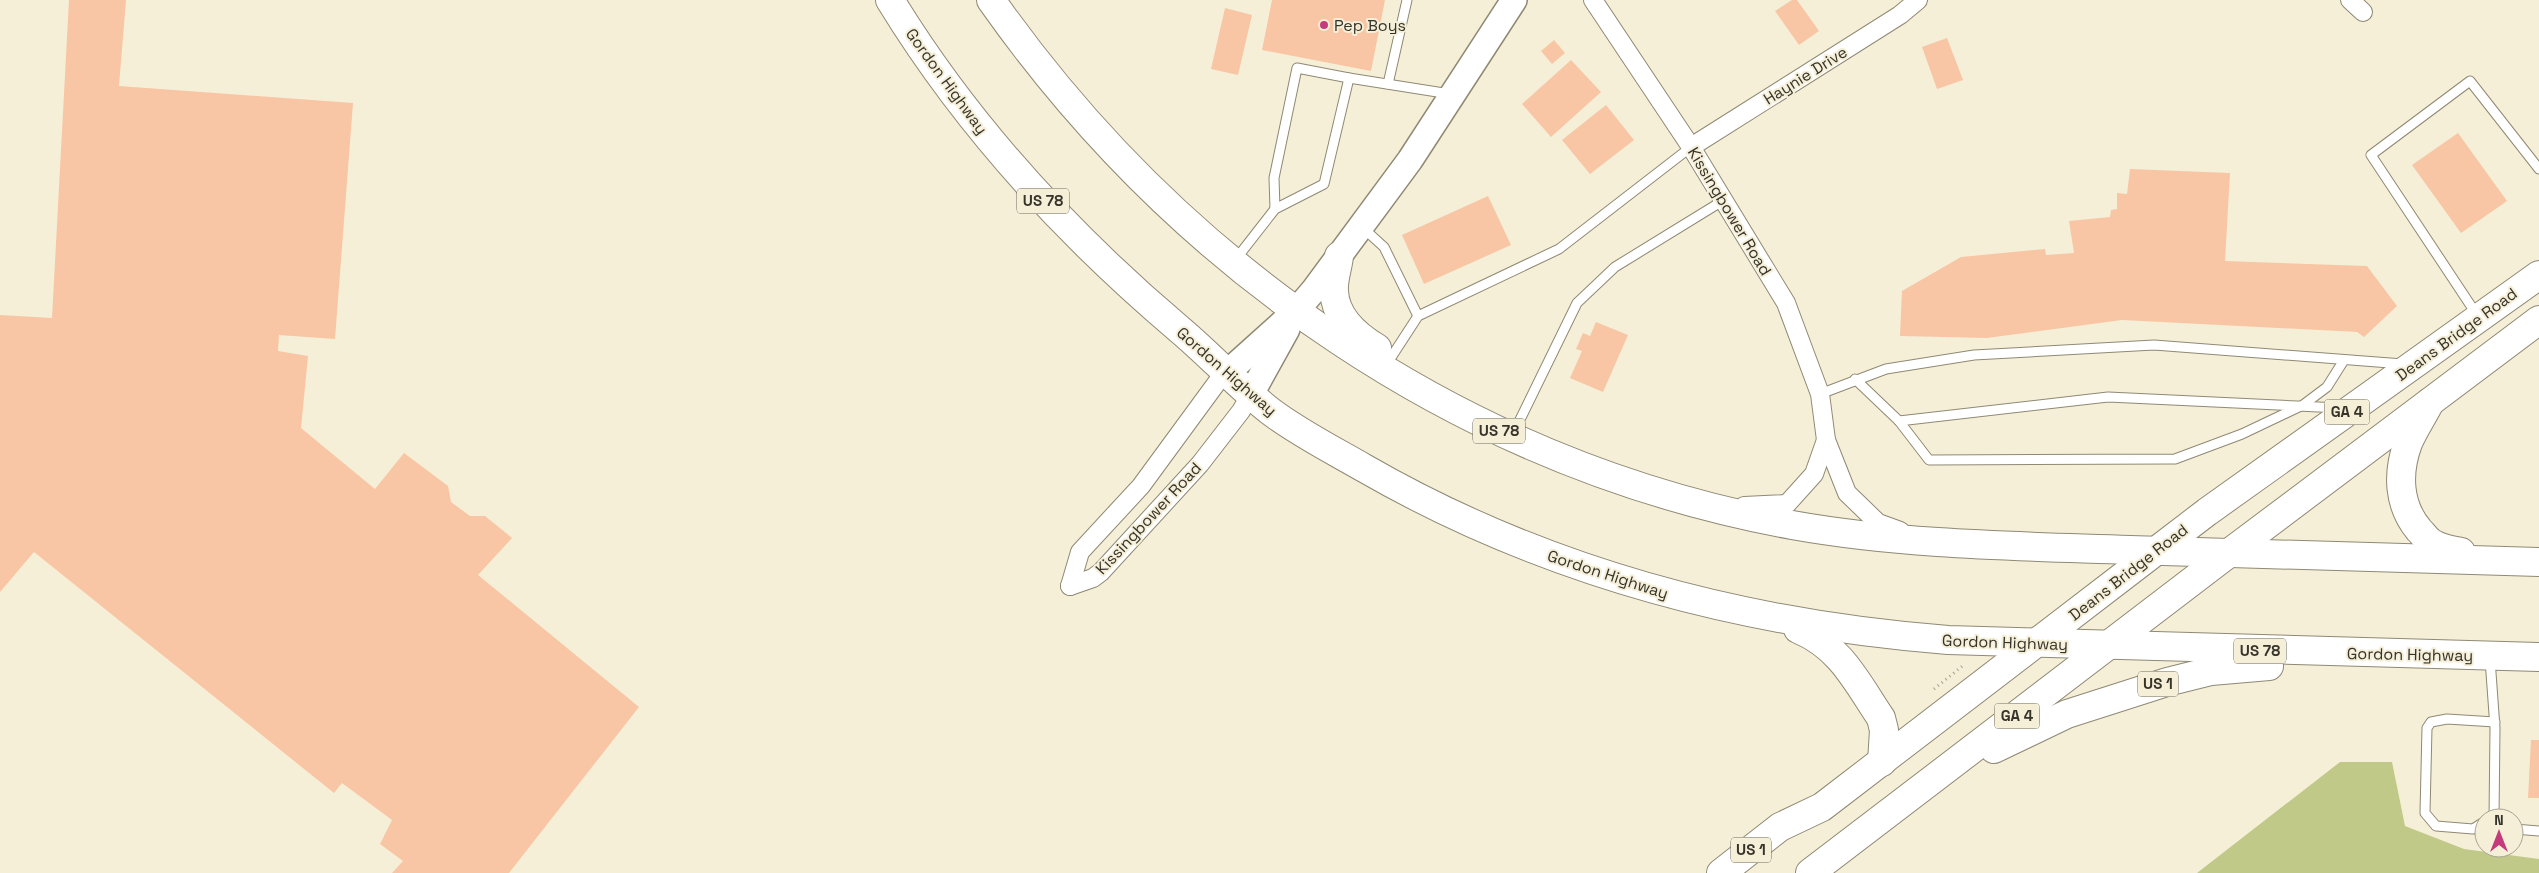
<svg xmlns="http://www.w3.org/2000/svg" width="2539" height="873" font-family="'Space Grotesk',sans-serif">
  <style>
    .green { fill: #c0c988 }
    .building { fill: #f8c6a4 }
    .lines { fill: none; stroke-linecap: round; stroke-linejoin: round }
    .lane-casing { stroke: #8f8974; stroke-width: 11 }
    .street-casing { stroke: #8f8974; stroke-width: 20 }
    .secondary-casing { stroke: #8f8974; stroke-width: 28 }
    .primary-casing { stroke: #8f8974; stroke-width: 30 }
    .highway-casing { stroke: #8f8974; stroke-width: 30 }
    .path { stroke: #a4a08f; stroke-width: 3; stroke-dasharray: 1 4; stroke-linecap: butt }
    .lane { stroke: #fff; stroke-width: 9 }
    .street { stroke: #fff; stroke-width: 18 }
    .secondary { stroke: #fff; stroke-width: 25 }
    .primary { stroke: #fff; stroke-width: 28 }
    .highway { stroke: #fff; stroke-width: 28 }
    .poi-dot { fill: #c33b7b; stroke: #f5efd8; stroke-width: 2 }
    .labels { text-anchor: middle; stroke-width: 4; stroke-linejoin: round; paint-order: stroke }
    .shield { fill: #f5efd8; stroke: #6f6b5f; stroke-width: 1 }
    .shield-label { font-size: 15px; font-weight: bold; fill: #36332b }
    .poi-label { font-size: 16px; fill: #36332b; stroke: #f5efd8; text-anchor: start }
    .street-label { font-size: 16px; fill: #36332b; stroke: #f5efd8 }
  </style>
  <rect width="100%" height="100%" fill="#f5efd8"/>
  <!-- green -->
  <polygon class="green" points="2340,762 2392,762 2405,826 2464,849 2539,859 2539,873 2197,873"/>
  <!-- building -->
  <g class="building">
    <polygon points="69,0 126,0 119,86 353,103 335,339 279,335 278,351 308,356 301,428 375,489 404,453 448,486 451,502 470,516 485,516 512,538 478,575 639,707 509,873 392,873 403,861 380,844 392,820 342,783 334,793 34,552 0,592 0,315 52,318"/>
    <polygon points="1272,0 1385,0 1371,71 1262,50"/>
    <polygon points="1792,0 1797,0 1819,31 1799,45 1775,11"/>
    <polygon points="1225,8 1252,15 1238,75 1211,69"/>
    <polygon points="1947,38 1963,80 1937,89 1922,47"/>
    <polygon points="1554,40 1565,53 1552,64 1541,51"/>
    <polygon points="1571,60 1601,92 1551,137 1522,104"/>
    <polygon points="1606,105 1634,140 1590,174 1562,140"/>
    <polygon points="2458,133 2507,201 2461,233 2412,165"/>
    <polygon points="2130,169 2230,173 2225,261 2367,266 2397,306 2364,337 2357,332 2122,320 1987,338 1900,336 1902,291 1961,257 2045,249 2046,255 2074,253 2069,221 2110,217 2111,210 2117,209 2117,193 2127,194"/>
    <polygon points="1488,196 1511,245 1424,284 1402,235"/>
    <polygon points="1596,322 1628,335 1603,392 1570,378 1582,351 1576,349 1583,333 1590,336"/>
    <polygon points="2531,740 2539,740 2539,798 2528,798"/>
  </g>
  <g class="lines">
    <!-- lane casing -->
    <g class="lane-casing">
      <g id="lane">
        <polyline points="1388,84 1407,0"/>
        <polyline points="1275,209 1274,178 1297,68 1349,78"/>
        <polyline points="1363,228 1384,247 1418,316"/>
        <polyline points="1236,259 1275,209 1324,184 1349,78 1450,94"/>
        <polyline points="2477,315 2371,155 2470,81 2539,169"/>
        <polyline points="1392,356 1418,316 1559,249 1691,147"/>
        <polyline points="1855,379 1899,421 1929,460 2175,459 2242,434 2303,405 2327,387 2344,360"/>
        <polyline points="1820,394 1886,369 1974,355 2154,345 2403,364"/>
        <polyline points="1899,421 2108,397 2340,408"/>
        <polyline points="1514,432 1577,303 1615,267 1724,200"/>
        <polyline points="2490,659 2495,728 2494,818"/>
        <polyline points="2484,822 2473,829 2436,826 2425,813 2427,728 2431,722 2447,719 2495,722"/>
        <polyline points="2514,829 2539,831"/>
      </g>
    </g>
    <!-- street casing -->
    <g class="street-casing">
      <g id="street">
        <polyline points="1593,0 1691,147 1786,303 1820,394 1826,440 1847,493 1878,523 1900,531"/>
        <polyline points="2350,0 2363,12"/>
        <polyline points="1691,147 1900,15 1918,0"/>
        <polyline points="1744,506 1787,504 1814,474 1826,440"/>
        <polyline points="1070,586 1093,578 1101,572 1200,464 1241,411 1251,394"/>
        <polyline points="1070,586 1080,552 1141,486 1218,381 1227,373"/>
      </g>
    </g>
    <!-- secondary casing -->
    <g class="secondary-casing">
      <g id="secondary">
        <polyline points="1227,373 1296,311 1314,290 1410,160 1514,0"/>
        <polyline points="1251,394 1287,329"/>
      </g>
    </g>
    <!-- primary casing -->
    <g class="primary-casing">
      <g id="primary">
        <polyline points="2156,551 2207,512 2539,275"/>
        <polyline points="2229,553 2539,320"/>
      </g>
    </g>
    <!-- highway casing -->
    <g class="highway-casing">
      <g id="highway">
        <path d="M 890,0 C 967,126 1067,234 1179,329 C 1210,355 1238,386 1270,411 C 1299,433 1333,450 1364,468 C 1543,571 1743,624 1948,640 L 2539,657"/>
        <path d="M 991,0 C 1181,270 1465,465 1792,525 C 1904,545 2017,546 2130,550 C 2267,554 2403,559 2539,562"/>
        <path d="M 1339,256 C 1338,267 1333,280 1334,291 C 1335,317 1357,336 1377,348"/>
        <path d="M 2430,402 C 2423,416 2414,429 2408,443 C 2397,473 2398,505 2419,530 C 2423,534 2427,540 2432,543 C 2441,549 2451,550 2461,552"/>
        <path d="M 1798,629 C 1841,647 1856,681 1881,718 L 1884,730 L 1882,762"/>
        <polyline points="1994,749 2067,714 2167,682 2211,671 2269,666"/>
        <polyline points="1721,873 1780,827 1822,807 2156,551"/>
        <polyline points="1810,873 2229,553"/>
      </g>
    </g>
    <!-- path -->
    <polyline class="path" points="1934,689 1965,664"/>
    <!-- lane -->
    <use href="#lane" class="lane"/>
    <!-- street -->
    <use href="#street" class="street"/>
    <!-- secondary -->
    <use href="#secondary" class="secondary"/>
    <!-- primary -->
    <use href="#primary" class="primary"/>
    <!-- highway -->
    <use href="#highway" class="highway"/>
  </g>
  <!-- markers -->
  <circle class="poi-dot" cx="1324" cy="25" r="5"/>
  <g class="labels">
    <!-- shield labels -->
    <g class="shield">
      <rect x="1017" y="188.5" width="52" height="25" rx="4"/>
      <rect x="2324.5" y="399.5" width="45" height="25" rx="4"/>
      <rect x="1473" y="418.5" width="52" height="25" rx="4"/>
      <rect x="2234" y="638.5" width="52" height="25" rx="4"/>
      <rect x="2138" y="671.5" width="40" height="25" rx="4"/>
      <rect x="1994.5" y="703.5" width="45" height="25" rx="4"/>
      <rect x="1731" y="837.5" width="40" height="25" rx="4"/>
    </g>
    <g class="shield-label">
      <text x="1043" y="206">US 78</text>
      <text x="2347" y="417">GA 4</text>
      <text x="1499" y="436">US 78</text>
      <text x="2260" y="656">US 78</text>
      <text x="2158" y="689">US 1</text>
      <text x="2017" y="721">GA 4</text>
      <text x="1751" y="855">US 1</text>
    </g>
    <!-- poi labels -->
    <g class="poi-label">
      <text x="1334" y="31">Pep Boys</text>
    </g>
    <!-- street labels -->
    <g class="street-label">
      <text transform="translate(1805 75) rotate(-32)" y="6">Haynie Drive</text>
      <text transform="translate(947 81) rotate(54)" y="6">Gordon Highway</text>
      <text transform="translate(1730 211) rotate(59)" y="6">Kissingbower Road</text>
      <text transform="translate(2456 334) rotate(-36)" y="6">Deans Bridge Road</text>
      <text transform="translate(1227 371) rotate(41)" y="6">Gordon Highway</text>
      <text transform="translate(1148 518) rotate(-47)" y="6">Kissingbower Road</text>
      <text transform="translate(2128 572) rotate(-38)" y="6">Deans Bridge Road</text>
      <text transform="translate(1608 574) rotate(18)" y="6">Gordon Highway</text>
      <text transform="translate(2005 642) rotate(2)" y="6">Gordon Highway</text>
      <text transform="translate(2410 654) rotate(1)" y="6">Gordon Highway</text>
    </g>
  </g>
  <!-- north arrow -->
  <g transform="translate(2499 833)"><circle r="24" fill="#f5efd8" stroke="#a9a493"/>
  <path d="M0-4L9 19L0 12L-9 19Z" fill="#c33b7b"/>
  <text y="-8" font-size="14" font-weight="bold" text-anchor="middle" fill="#36332b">N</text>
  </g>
</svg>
